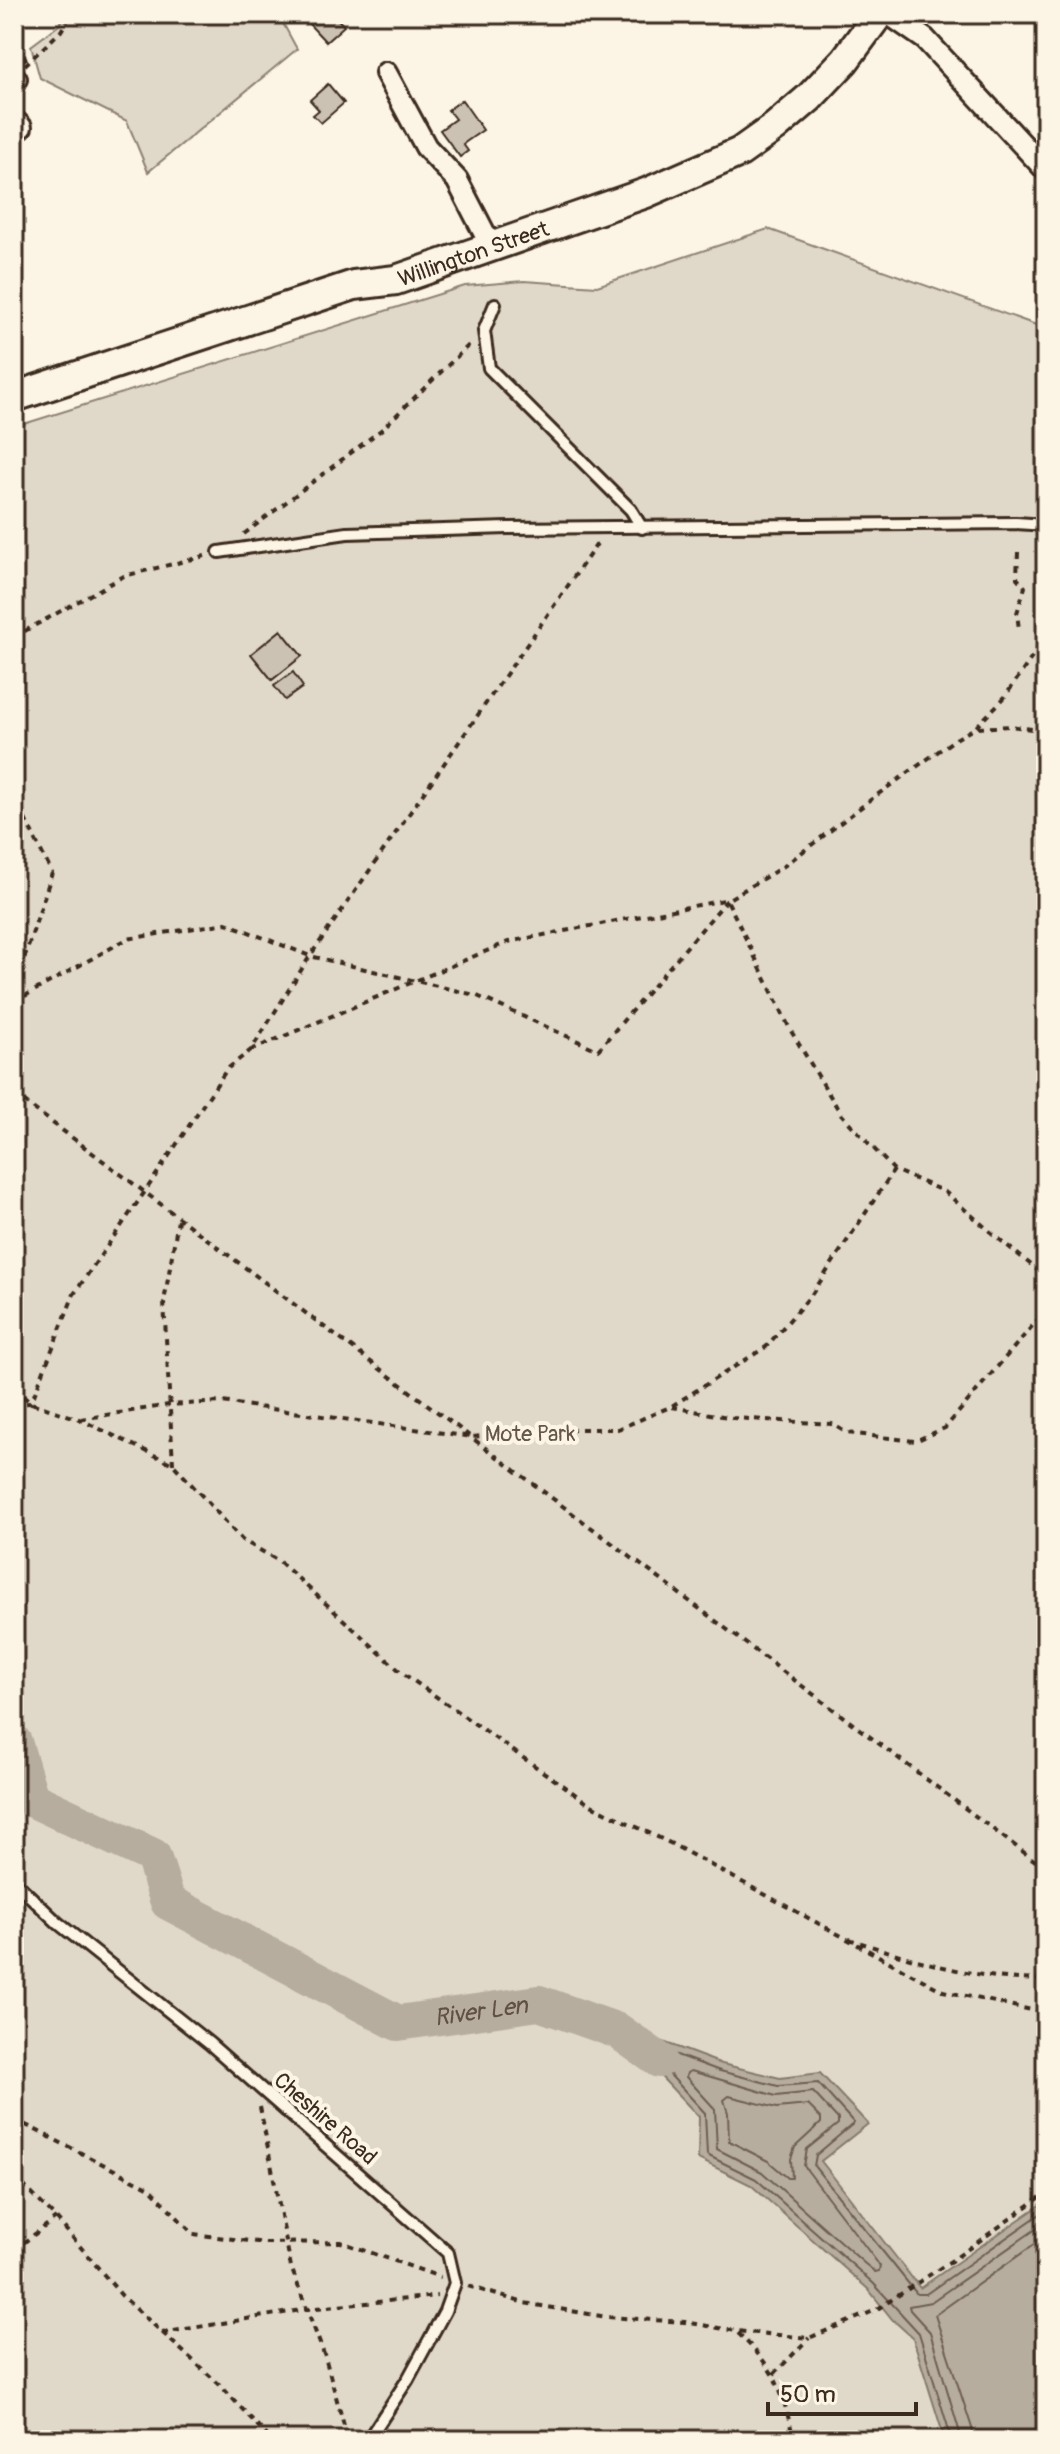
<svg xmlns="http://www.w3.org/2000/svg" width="1060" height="2454" font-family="Pangolin,sans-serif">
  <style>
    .green { fill: #e0d8c8; stroke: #8e8173; stroke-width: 2 }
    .water { fill: #b7ad9e; stroke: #85796b; stroke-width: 2 }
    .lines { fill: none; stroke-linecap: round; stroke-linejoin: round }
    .shore { stroke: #6d5e51; stroke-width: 2 }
    .river { stroke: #b7ad9e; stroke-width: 36 }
    .building { fill: #ccc2b3; stroke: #3b2a1e; stroke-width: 2 }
    .lane-casing { stroke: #3b2a1e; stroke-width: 16 }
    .street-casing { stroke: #3b2a1e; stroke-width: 26 }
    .secondary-casing { stroke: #3b2a1e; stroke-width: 34 }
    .path { stroke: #3b2a1e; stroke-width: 4; stroke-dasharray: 6 6; stroke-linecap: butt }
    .lane { stroke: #fcf5e5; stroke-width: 10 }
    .street { stroke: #fcf5e5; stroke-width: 20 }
    .secondary { stroke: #fcf5e5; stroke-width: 28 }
    .labels { text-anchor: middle; stroke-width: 8; stroke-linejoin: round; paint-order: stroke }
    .street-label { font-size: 22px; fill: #3b2a1e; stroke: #fcf5e5 }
    .park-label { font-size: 22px; fill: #645648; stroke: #fcf5e5 }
    .water-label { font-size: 24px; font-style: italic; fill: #605144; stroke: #fcf5e5 }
  </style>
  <rect width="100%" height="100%" fill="#fcf5e5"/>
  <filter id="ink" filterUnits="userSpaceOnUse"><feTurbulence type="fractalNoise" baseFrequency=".0125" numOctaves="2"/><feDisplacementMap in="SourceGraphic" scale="16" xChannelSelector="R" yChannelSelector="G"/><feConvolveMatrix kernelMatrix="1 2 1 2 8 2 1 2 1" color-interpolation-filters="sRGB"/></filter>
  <g filter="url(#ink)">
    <!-- green -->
    <g class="green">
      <polygon points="65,14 278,14 297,49 148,172 127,121 40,78 31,46 59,25"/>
      <polygon points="768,229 1036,325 1046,334 1046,2440 14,2440 14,427 465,286 524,281 597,286"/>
    </g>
    <!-- water -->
    <polygon class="water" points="618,2031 650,2037 722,2064 780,2078 820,2073 868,2124 821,2161 920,2288 1046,2201 1046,2440 945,2440 913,2338 892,2319 868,2289 751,2185 698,2159 699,2117"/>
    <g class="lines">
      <!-- shore -->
      <g class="shore">
        <polygon points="691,2071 776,2096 813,2092 838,2119 838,2124 807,2149 804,2166 880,2266 879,2271 875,2272 864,2263 762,2172 717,2149 715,2109 686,2077 687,2073"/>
        <polygon points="729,2096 777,2108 808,2105 821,2118 821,2123 795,2147 791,2159 792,2178 788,2178 768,2161 729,2141 728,2113 724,2100"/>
        <polyline points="952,2440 919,2333 873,2283 756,2179 707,2155 705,2113 651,2054 650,2050 655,2047 720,2071 778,2086 818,2083 854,2123 816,2155 814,2166 917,2294 926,2294 1046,2210"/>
        <polyline points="962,2440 930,2332 910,2310 909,2306 931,2302 1046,2222"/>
        <polyline points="974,2440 972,2428 935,2315 1046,2236"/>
      </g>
      <!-- river -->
      <path class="river" id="s1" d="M 14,1742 L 31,1799 L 153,1856 L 168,1902 L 398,2023 L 539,2003 L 618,2031 L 659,2060"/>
    </g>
    <!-- building -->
    <g class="building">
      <polygon points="320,14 333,14 344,26 326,42 309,24"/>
      <polygon points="328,84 344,103 321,123 313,115 319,110 310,100"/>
      <polygon points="462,100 483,130 463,144 468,151 460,157 440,130 455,119 448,110"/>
      <polygon points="281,630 302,656 272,680 251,654"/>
      <polygon points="293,672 303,687 285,700 274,686"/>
    </g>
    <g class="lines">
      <!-- lane casing -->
      <g class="lane-casing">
        <g id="lane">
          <polyline points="495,304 484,331 489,368 631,510 642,528"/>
          <polyline points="219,552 347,533 508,528 1016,523 1046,525"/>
          <polyline points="14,1881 58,1923 210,2044 448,2253 455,2283 445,2311 408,2379 368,2440"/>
        </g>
      </g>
      <!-- street casing -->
      <g class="street-casing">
        <g id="street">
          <polyline points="889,14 925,39 1046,170"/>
          <polyline points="386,73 426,147 457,180 491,246"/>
          <polyline points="14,80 16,79"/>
          <polyline points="14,120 21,127"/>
        </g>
      </g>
      <!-- secondary casing -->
      <g class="secondary-casing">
        <g id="secondary">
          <path id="s2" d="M 14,397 L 354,285 L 396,280 L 646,193 L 740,152 L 775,127 L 809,98 L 845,60 L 879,14"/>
        </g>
      </g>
      <!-- path -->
      <g class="path">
        <polyline points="14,33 27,62"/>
        <polyline points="25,65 61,31 71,14"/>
        <polyline points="244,534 381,430 472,342"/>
        <polyline points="1018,552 1017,578 1025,587 1017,613 1019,629"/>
        <polyline points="14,637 124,576 205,556"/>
        <polyline points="1046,637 1004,698 975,728 954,740 877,795 784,866 727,900 791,1031 841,1114 894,1170 945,1192 993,1234 1046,1277"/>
        <polyline points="978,728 1010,726 1046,731"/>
        <polyline points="14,797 52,873 14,990"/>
        <polyline points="14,1002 127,939 226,923 310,956 475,995 598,1050 727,900"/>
        <polyline points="251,1050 508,942 724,900"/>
        <polyline points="14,1094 1046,1869"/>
        <polyline points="14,1388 31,1403 79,1419 173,1464 242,1540 279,1561 401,1672 589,1804 670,1843 943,1991 1046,2013"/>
        <polyline points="14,1404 31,1403 74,1294 144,1193 227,1069 251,1050 310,956 599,541"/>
        <polyline points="672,1407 733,1418 832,1424 847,1433 915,1441 945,1428 1046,1310"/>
        <polyline points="81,1419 169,1405 222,1402 472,1437 561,1429 618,1429 670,1407 766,1347 812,1294 894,1170"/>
        <polyline points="173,1464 164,1302 178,1220"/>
        <path d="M 849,1939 C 908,1958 984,1983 1046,1979"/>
        <polyline points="260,2107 291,2267 325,2357 348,2440"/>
        <polyline points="14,2119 150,2188 193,2234 265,2243 341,2242 440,2277"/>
        <polyline points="14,2176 56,2218 122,2296 220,2385 271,2440"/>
        <polyline points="14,2250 56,2218"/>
        <polyline points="468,2286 524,2303 607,2317 685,2322 736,2331 809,2338 876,2310 954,2259 1046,2193"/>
        <polyline points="162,2333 307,2309 437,2296"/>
        <path d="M 738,2333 C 777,2371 781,2387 794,2440"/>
        <polyline points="774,2374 809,2338"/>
      </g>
      <!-- lane -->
      <use href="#lane" class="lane"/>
      <!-- street -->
      <use href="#street" class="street"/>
      <!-- secondary -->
      <use href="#secondary" class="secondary"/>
    </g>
  </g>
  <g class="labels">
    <!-- street labels -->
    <g class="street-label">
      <text dy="8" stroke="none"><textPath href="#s2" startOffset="482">Willington Street</textPath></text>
      <text transform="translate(326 2118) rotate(41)" y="8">Cheshire Road</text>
    </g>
    <!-- park labels -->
    <g class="park-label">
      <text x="530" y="1441">Mote Park</text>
    </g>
    <!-- water labels -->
    <g class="water-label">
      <text dy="8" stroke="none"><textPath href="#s1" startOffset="586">River Len</textPath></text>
    </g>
  </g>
  <!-- margin -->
  <rect width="1060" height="2454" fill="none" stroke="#fcf5e5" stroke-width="48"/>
  <rect x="24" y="24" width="1012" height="2406" fill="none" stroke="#3b2a1e" stroke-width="3" filter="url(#ink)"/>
  <!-- scale -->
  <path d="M768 2402v12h148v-12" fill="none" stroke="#3b2a1e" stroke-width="4"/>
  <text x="780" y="2402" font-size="24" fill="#3b2a1e" stroke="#fcf5e5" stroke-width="6" paint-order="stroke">50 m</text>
</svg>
